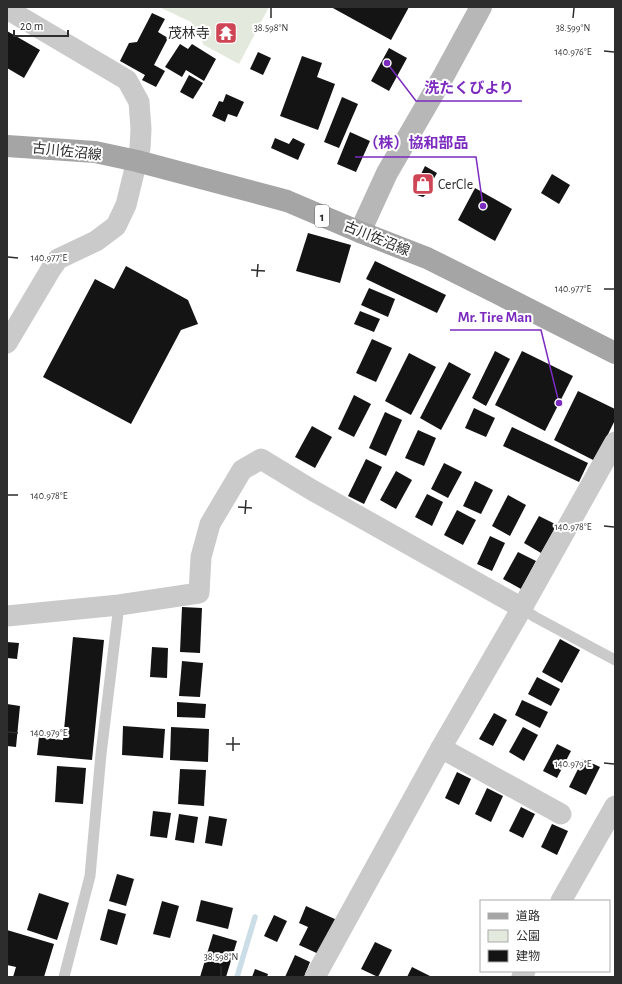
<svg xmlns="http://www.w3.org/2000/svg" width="622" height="984" font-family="'Alegreya Sans','Noto Sans JP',sans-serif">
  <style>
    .green { fill: #e4e9dd }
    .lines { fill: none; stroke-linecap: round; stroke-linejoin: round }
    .stream { stroke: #cbdde7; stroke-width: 5.5 }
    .building { fill: #141414 }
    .lane { stroke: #cacaca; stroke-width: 11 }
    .street { stroke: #cacaca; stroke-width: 21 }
    .secondary { stroke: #b7b7b7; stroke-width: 22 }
    .primary { stroke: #a5a5a5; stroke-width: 22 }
    .ticks { fill: none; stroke: #2d2d2d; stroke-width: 1.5 }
    .labels { text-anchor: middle; stroke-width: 4; stroke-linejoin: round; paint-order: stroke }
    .shield { fill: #fff; stroke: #6c6c6c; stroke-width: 1 }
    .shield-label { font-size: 13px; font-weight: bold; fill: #2d2d2d }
    .poi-label { font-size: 14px; fill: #2d2d2d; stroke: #fff; text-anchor: end }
    .street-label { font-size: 14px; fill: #2d2d2d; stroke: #fff }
    .ticks-label { font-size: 10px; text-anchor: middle; fill: #2d2d2d; stroke: #fff; stroke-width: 4; stroke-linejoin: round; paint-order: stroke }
    .leader { fill: none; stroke: #7b2cbf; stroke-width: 1.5 }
    .callout-dot { fill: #7b2cbf; stroke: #fff; stroke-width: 1.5 }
    .callout-label { font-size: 15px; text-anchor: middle; font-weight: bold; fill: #7b2cbf; stroke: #fff; stroke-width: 4; stroke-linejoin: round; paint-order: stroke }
  </style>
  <rect width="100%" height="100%" fill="#fff"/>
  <!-- green -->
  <polygon class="green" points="159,7 269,7 239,64 204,45 191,22"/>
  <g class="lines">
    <!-- stream -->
    <polyline class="stream" points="237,977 255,917"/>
  </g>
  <!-- building -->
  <g class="building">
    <polygon points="331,7 409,7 391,40"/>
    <polygon points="152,13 165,19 158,32 168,38 154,65 165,71 156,87 142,80 145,75 120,61 129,43 137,42"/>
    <polygon points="7,31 40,50 24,78 7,68"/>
    <polygon points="180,44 188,49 192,44 216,59 204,81 186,70 182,77 165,67"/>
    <polygon points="389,48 407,58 389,91 371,81"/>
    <polygon points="258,52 271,58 263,75 250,69"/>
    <polygon points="302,56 322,63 317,77 335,84 318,130 280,116"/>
    <polygon points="189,75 203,83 193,99 180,92"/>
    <polygon points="226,94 244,102 237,117 228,114 225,122 212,116 219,101 223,102"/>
    <polygon points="342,97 358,104 339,148 324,142"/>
    <polygon points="350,132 370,141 356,172 337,164"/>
    <polygon points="275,138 289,144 293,138 305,144 298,160 271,148"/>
    <polygon points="425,166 437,173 432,182 429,180 427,183 429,185 428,193 423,197 417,195 415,191 416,182 423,178 420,176"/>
    <polygon points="552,174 570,185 559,204 541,193"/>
    <polygon points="475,188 512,209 495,241 458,220"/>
    <polygon points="308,233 351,245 340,283 296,271"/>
    <polygon points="375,261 446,295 437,313 366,279"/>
    <polygon points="126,266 188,300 198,324 181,330 131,424 43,377 95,279 114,289"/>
    <polygon points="369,288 395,299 388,317 361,305"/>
    <polygon points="360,311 380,319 374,332 354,324"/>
    <polygon points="372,339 392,348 376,382 356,373"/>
    <polygon points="495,351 510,359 486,406 472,398"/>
    <polygon points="522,351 573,376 545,431 495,405"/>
    <polygon points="409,353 436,367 411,415 385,401"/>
    <polygon points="449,362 471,374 441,430 420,418"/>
    <polygon points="578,391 615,409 615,420 595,461 554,440"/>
    <polygon points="354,395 371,404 354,437 338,429"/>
    <polygon points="474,408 495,418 486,437 465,428"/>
    <polygon points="385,412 402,420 386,456 369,448"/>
    <polygon points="312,426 332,437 315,468 295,457"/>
    <polygon points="512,427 588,463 579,482 503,446"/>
    <polygon points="418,430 436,438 424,466 405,458"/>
    <polygon points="366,459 382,467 364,504 348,496"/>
    <polygon points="444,463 462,472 448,498 431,489"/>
    <polygon points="396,471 412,480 396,509 380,500"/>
    <polygon points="475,481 493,490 481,514 463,506"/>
    <polygon points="427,494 443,502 432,526 415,517"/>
    <polygon points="508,495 526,505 510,536 492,526"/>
    <polygon points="457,510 476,520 463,545 444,535"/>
    <polygon points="539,516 557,525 541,553 524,543"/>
    <polygon points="490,536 505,543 492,571 477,564"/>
    <polygon points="518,552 536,561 521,589 503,579"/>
    <polygon points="182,607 202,608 200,653 180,652"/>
    <polygon points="73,637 104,640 92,760 37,755 39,737 63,740"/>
    <polygon points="560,639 580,650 562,683 542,672"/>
    <polygon points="7,642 19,643 17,659 7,658"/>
    <polygon points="152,647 168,648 167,678 150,677"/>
    <polygon points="182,661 203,663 200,697 179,696"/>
    <polygon points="537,677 560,689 551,706 528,694"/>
    <polygon points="522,700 548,712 540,728 515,715"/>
    <polygon points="177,702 206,704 205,718 177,717"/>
    <polygon points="7,704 20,706 16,747 7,746"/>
    <polygon points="494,713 507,720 493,746 479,739"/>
    <polygon points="123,726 165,729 163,758 122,755"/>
    <polygon points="171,727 209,729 208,762 170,760"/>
    <polygon points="523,727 538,735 524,761 509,752"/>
    <polygon points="557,744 571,751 557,778 543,771"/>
    <polygon points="583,759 600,767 586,795 569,787"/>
    <polygon points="57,766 86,768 83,804 55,802"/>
    <polygon points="180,769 206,770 204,806 178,804"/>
    <polygon points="457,772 471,779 459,805 445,798"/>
    <polygon points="487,788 503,796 491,822 475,814"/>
    <polygon points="521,807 535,814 523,838 509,831"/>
    <polygon points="153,811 171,813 167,838 150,836"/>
    <polygon points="179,814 198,817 194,843 175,840"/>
    <polygon points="209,816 227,819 222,846 205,843"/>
    <polygon points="552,824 568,831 557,855 541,847"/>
    <polygon points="117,874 134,879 126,906 109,901"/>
    <polygon points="39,893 69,903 57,940 27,930"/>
    <polygon points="201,900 233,908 228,929 196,921"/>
    <polygon points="162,901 179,906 170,938 153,934"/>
    <polygon points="306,906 337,920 321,955 299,945 308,927 299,923"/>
    <polygon points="108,909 126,914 117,945 100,940"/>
    <polygon points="274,915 287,921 277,942 264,936"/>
    <polygon points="7,930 54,944 44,977 13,977 16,967 7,965"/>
    <polygon points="213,934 237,941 226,977 200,977"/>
    <polygon points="375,942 392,950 378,977 361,969"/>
    <polygon points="295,955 310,962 304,977 285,977"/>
    <polygon points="412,967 432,977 407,977"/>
    <polygon points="255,969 268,974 267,977 252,977"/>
  </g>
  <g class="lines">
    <!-- lane -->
    <g class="lane">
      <polyline points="522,608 535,617 615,660"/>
      <polyline points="64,977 90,876 101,754 119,605"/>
    </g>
    <!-- street -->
    <g class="street">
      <polyline points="7,9 127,80 139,102 141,129 140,148 126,205 116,226 96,241 58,259 51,269 7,343"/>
      <polyline points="7,616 119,605 199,593 201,557 210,524 242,470 261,459 312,490 522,608"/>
      <polyline points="441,748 561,814"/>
      <polyline points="561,901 615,806"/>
      <polyline points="315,977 441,748 522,608 615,442"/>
      <polyline points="522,977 525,971"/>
    </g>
    <!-- secondary -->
    <polyline class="secondary" points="360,232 387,173 444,75 481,7"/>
    <!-- primary -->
    <polyline class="primary" points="7,146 95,152 137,161 287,201 360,232 427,258 497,293 615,353"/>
  </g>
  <!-- ticks -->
  <path class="ticks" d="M 271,18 L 271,8M 573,18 L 574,8M 604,51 L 614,52M 8,257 L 18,258M 251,270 L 265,271M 257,277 L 258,264M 604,289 L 614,289M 8,495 L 18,495M 238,507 L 252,508M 245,514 L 246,500M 604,526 L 614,527M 8,732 L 18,733M 226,744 L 240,744M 233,751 L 233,737M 604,763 L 614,764M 221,976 L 221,966"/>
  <!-- icons -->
  <defs>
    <g id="temple-square" transform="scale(1.15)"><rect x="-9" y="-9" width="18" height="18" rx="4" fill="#ce4555" stroke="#fff"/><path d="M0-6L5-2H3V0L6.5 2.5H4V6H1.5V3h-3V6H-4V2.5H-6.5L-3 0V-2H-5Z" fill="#fff"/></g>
    <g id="shop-square" transform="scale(1.15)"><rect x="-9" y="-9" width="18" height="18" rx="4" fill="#ce4555" stroke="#fff"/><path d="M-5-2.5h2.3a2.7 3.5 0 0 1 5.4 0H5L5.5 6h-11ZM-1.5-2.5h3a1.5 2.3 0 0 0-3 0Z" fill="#fff"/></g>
  </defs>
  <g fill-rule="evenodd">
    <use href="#temple-square" x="226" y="33"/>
    <use href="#shop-square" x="423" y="184"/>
  </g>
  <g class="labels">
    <!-- shield labels -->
    <rect class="shield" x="315" y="205" width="14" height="22" rx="3"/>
    <g class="shield-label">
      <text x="322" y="221">1</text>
    </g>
    <!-- poi labels -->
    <g class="poi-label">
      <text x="210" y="38">茂林寺</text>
      <text x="438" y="189" text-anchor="start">CerCle</text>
    </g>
    <!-- street labels -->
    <g class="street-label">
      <text transform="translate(67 151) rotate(6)" y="5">古川佐沼線</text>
      <text transform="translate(377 238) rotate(22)" y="5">古川佐沼線</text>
    </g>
  </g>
  <g class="ticks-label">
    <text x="271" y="31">38.598°N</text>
    <text x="573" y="31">38.599°N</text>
    <text x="573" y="55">140.976°E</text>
    <text x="49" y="261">140.977°E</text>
    <text x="573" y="292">140.977°E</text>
    <text x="49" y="499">140.978°E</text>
    <text x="573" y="530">140.978°E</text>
    <text x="49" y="736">140.979°E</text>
    <text x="573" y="767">140.979°E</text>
    <text x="221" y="960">38.598°N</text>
  </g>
  <!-- callouts -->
  <path class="leader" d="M387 63L416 101H522M483 206L476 157H355M559 403L541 330H450"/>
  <g class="callout-dot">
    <circle cx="387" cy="63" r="4"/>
    <circle cx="483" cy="206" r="4"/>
    <circle cx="559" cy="403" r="4"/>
  </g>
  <g class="callout-label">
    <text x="469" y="93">洗たくびより</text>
    <text x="416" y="148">（株）協和部品</text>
    <text x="495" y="322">Mr. Tire Man</text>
  </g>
  <!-- border -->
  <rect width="622" height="984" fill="none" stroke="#2d2d2d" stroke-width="16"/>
  <!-- legend -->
  <rect x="480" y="900" width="130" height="72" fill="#ffffff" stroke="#ababab"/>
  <rect x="488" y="913" width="20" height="6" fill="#a5a5a5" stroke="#ababab"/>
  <text x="516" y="920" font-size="12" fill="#2d2d2d">道路</text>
  <rect x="488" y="930" width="20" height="12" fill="#e4e9dd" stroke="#ababab"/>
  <text x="516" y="940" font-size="12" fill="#2d2d2d">公園</text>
  <rect x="488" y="950" width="20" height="12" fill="#141414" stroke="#ababab"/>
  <text x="516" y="960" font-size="12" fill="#2d2d2d">建物</text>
  <!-- scale -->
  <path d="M14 30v6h54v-6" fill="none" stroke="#2d2d2d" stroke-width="2"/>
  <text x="20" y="30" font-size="12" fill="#2d2d2d" stroke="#ffffff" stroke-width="3" paint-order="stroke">20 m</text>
</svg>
